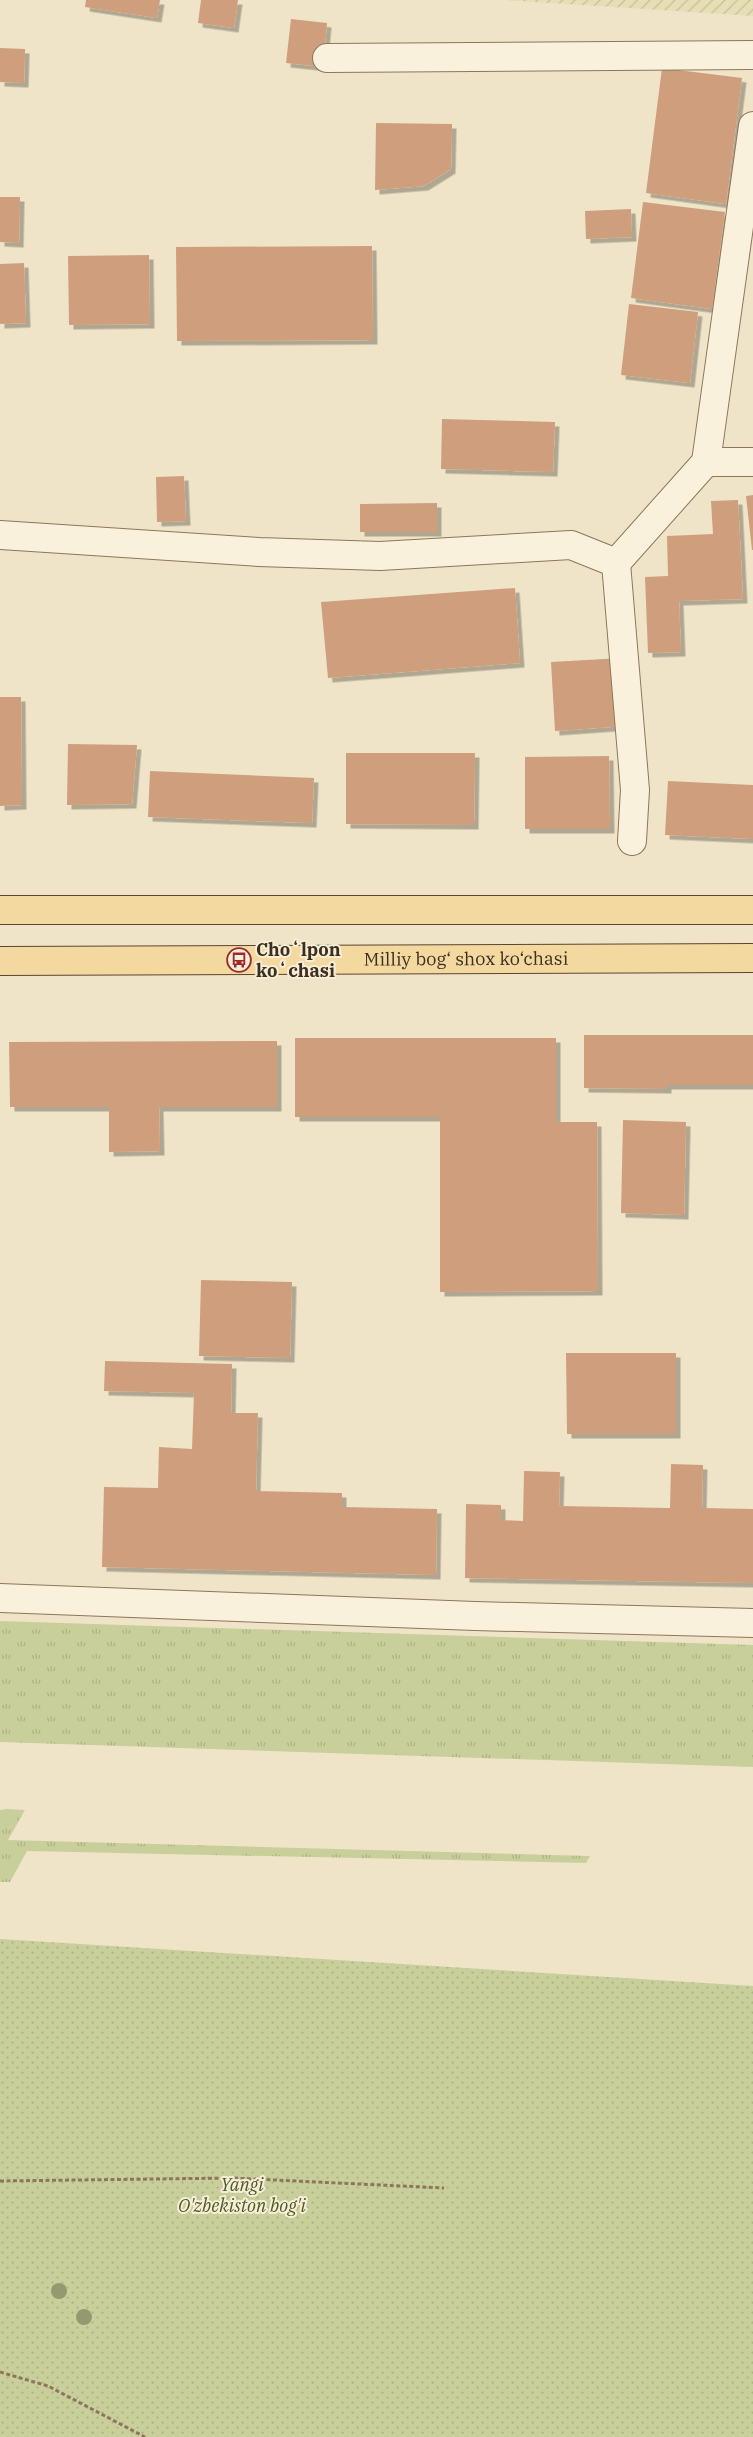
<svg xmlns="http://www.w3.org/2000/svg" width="753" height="2437" font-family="'IBM Plex Serif',serif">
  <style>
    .farmland { fill: url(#farmland-furrows) }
    .grass { fill: url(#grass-tufts) }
    .park { fill: url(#park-dots) }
    .building { fill: #cf9f7d; filter: url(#shadow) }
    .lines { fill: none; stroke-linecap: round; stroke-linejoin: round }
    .minor-casing { stroke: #8d765c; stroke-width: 30 }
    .major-casing { stroke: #5b4430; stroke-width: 30 }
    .path { stroke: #8d765c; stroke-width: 3; stroke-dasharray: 4 2.5; stroke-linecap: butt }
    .minor { stroke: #faf1dc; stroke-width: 28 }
    .major { stroke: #f3d9a0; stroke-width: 28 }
    .tree { fill: #96986f }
    .labels { text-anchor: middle; stroke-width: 4; stroke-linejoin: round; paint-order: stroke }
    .poi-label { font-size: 18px; font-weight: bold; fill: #3d2e20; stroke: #f7eed8; text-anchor: start }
    .street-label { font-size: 18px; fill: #3d2e20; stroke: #f7eed8 }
    .park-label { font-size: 18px; font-style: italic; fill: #4d5a26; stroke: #f7eed8 }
  </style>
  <defs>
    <pattern id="farmland-furrows" width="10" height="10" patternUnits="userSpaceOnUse" patternTransform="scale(1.25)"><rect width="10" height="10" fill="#e6deb5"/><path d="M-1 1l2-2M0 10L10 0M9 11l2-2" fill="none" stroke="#c6bf9b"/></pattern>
    <pattern id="grass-tufts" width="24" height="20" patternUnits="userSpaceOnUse" patternTransform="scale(1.25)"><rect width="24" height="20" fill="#c9cf9b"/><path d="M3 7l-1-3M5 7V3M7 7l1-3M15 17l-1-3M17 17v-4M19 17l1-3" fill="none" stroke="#aeb285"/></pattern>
    <pattern id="park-dots" width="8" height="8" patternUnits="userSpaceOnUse" patternTransform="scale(1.25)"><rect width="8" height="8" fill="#c9cf9b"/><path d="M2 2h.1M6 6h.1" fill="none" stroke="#aeb285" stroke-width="1.8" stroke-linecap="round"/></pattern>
    <filter id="shadow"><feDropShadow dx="4.5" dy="4.5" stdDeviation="0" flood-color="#0004"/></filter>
  </defs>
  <rect width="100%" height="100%" fill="#f0e4c8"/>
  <!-- farmland -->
  <polygon class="farmland" points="503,0 753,0 753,16"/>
  <!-- grass -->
  <g class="grass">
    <polygon points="0,1621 753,1645 753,1767 0,1742"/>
    <polygon points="7,1809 25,1810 8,1840 590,1856 586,1863 27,1851 10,1882 0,1882 0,1810"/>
  </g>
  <!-- park -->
  <polygon class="park" points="0,1939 753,1986 753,2437 0,2437"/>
  <!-- building -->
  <g class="building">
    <polygon points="86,0 160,0 157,18 85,7"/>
    <polygon points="201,0 238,0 234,28 198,23"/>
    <polygon points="291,19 327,23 323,67 286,63"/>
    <polygon points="0,48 25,49 24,83 0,82"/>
    <polygon points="662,68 742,78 726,204 646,193"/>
    <polygon points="376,123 452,124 451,169 424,186 375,190"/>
    <polygon points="0,197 20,197 19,243 0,242"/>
    <polygon points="643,202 725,212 712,309 631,298"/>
    <polygon points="631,209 632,237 586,239 585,211"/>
    <polygon points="372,246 373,340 177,341 176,247"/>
    <polygon points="149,255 150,324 69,325 68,256"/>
    <polygon points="24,263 26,323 0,324 0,264"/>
    <polygon points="629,304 698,312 690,383 621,375"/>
    <polygon points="442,419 555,422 553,472 441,469"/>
    <polygon points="184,476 186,521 157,522 156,477"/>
    <polygon points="753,495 753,550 752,550 746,496"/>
    <polygon points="738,500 743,599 679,601 681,652 648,653 645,577 668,576 667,536 713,534 711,501"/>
    <polygon points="437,503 437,532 360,532 360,504"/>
    <polygon points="515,588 520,663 328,678 321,602"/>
    <polygon points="622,658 625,726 555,731 551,662"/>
    <polygon points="0,697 21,697 22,805 0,806"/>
    <polygon points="68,744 137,745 132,804 67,805"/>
    <polygon points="346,753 475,753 474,825 346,824"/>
    <polygon points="609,756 610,829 525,829 525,757"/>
    <polygon points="150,771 314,778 312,823 148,817"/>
    <polygon points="668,781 753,785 753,839 665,835"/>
    <polygon points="584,1035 753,1035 753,1085 667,1085 667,1089 584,1088"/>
    <polygon points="295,1038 556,1038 556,1122 597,1122 598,1291 440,1292 440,1117 295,1117"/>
    <polygon points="277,1041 277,1107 159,1107 160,1151 109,1152 109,1107 10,1107 9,1042"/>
    <polygon points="623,1120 686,1122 684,1215 621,1213"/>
    <polygon points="201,1280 292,1282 290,1358 199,1356"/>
    <polygon points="566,1353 676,1353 676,1434 567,1434"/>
    <polygon points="105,1361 232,1364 231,1413 258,1413 256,1491 342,1493 342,1507 437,1509 436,1575 102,1567 104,1487 158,1488 159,1447 192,1449 194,1393 104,1391"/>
    <polygon points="671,1464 703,1465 702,1508 753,1509 753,1583 465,1578 466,1504 501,1505 501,1520 523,1521 524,1471 560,1472 559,1506 670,1508"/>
  </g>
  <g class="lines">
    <!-- minor casing -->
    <g class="minor-casing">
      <g id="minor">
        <polyline points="327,58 753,55"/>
        <polyline points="706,462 753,126"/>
        <polyline points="0,535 259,552 380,556 571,545 616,563 706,462 753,462"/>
        <polyline points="616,563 635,790 632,841"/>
        <polyline points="0,1598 475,1616 753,1623"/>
      </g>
    </g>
    <!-- major casing -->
    <g class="major-casing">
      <g id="major">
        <polyline points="0,910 753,910"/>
        <path id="s1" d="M 0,961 L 753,958"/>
      </g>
    </g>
    <!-- path -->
    <g class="path">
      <polyline points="0,2181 232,2178 444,2188"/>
      <polyline points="0,2372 48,2386 145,2437"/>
    </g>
    <!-- minor -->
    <use href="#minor" class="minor"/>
    <!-- major -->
    <use href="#major" class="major"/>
  </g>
  <!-- trees -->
  <g class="tree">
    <circle cx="59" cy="2291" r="8"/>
    <circle cx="84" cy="2317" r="8"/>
  </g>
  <!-- icons -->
  <defs>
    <g id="bus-ring" transform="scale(1.25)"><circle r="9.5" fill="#f7eed8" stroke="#9e2a2b" stroke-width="1.5"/><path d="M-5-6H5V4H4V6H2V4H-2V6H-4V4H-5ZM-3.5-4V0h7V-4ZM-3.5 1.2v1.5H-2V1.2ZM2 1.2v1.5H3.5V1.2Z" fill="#9e2a2b"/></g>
  </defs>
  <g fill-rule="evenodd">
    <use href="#bus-ring" x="239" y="960"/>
  </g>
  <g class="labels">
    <!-- poi labels -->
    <g class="poi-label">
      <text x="256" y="956">Choʻlpon<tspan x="256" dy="21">koʻchasi</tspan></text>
    </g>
    <!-- street labels -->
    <g class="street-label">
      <text dy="6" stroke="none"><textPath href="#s1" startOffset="466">Milliy bog‘ shox ko‘chasi</textPath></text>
    </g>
    <!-- park labels -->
    <g class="park-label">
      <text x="242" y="2191">Yangi<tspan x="242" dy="21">O'zbekiston bog'i</tspan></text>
    </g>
  </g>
</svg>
